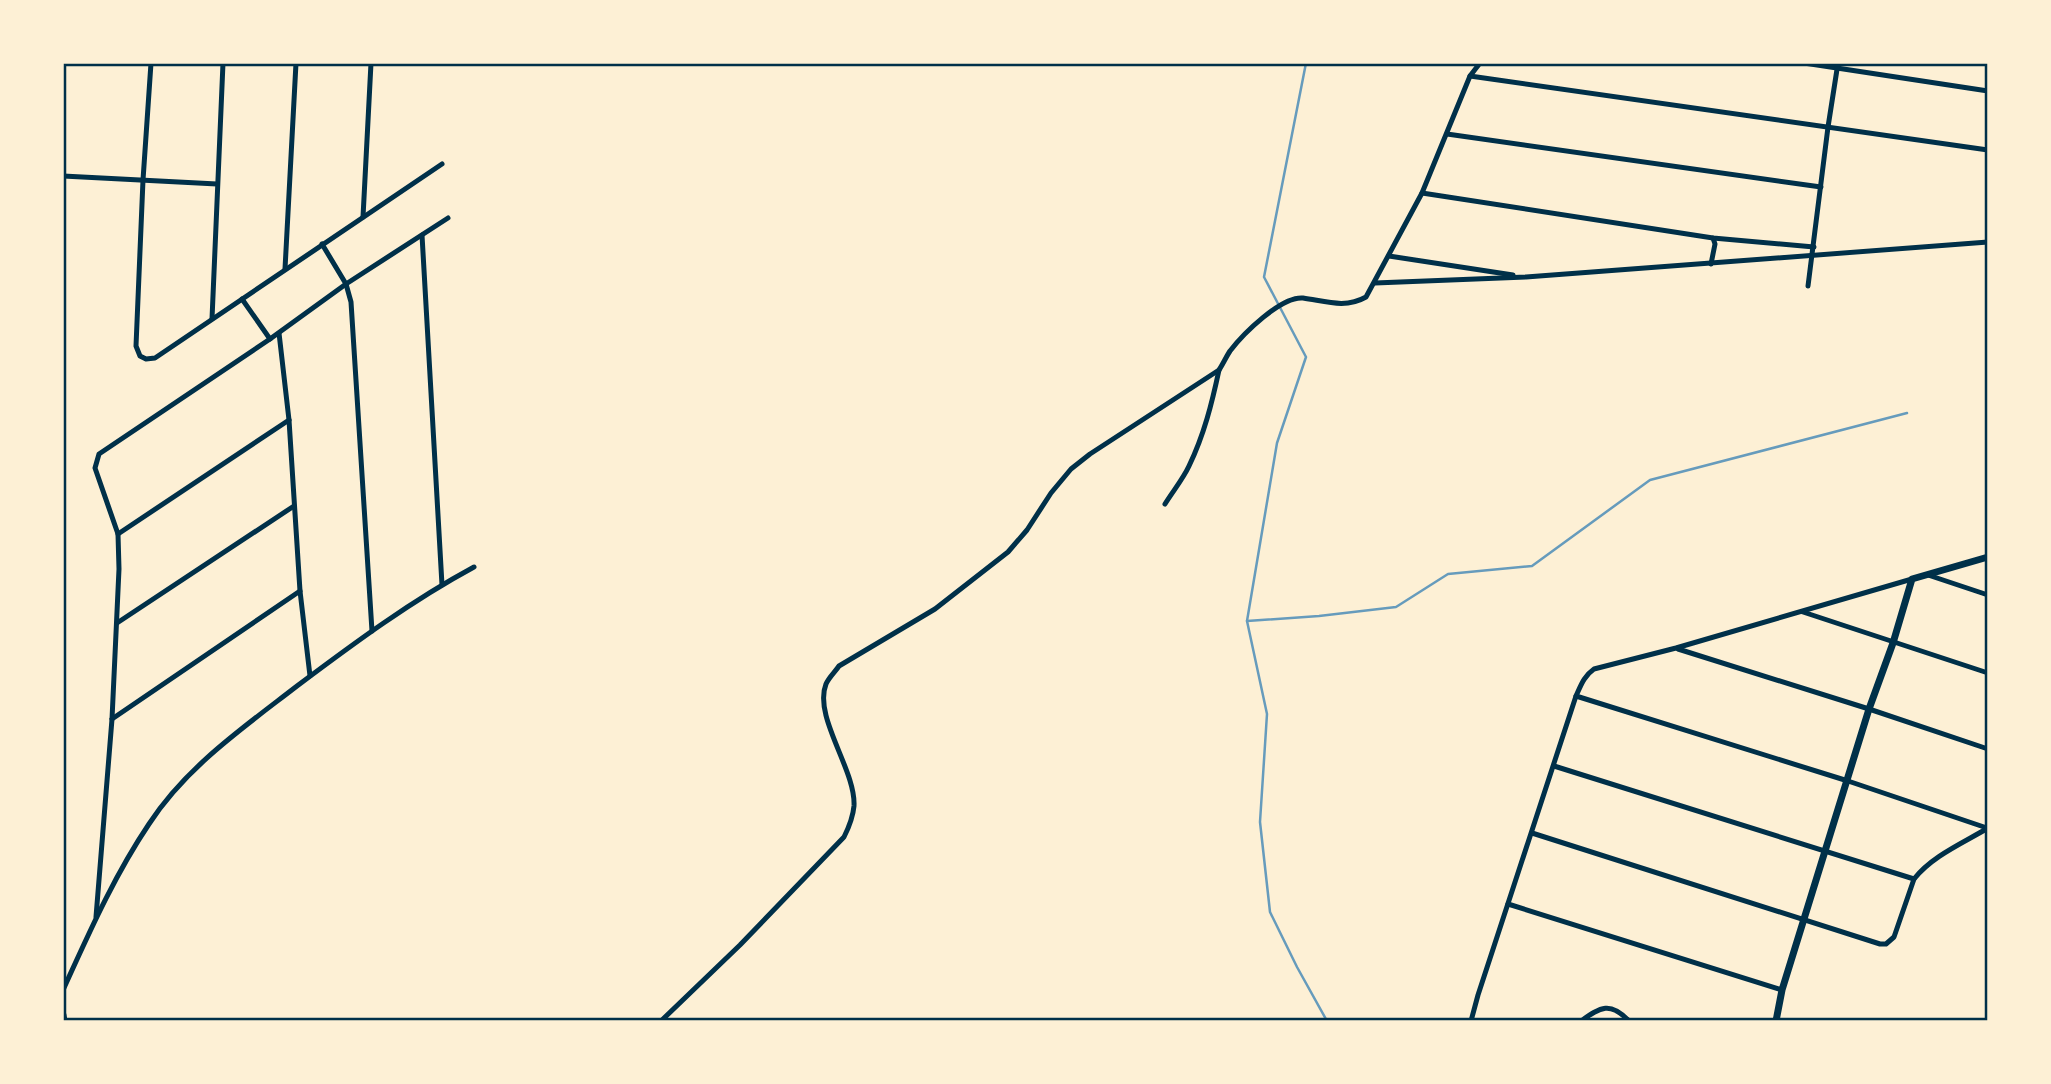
<svg xmlns="http://www.w3.org/2000/svg" width="2051" height="1084" font-family="'Open Sans',sans-serif">
  <style>
    .lines { fill: none; stroke-linecap: round; stroke-linejoin: round }
    .stream { stroke: #669bbc; stroke-width: 2.5 }
    .minor { stroke: #003049; stroke-width: 5 }
    .tertiary { stroke: #003049; stroke-width: 7 }
    .neatline { fill: none; stroke: #003049; stroke-width: 2.5 }
  </style>
  <rect width="100%" height="100%" fill="#fdf0d5"/>
  <g class="lines">
    <!-- stream -->
    <g class="stream">
      <polyline points="1306,63 1264,277 1306,357 1277,443 1247,621 1267,714 1260,822 1270,912 1297,967 1327,1021"/>
      <polyline points="1247,621 1319,616 1396,607 1448,574 1532,566 1650,480 1907,413"/>
    </g>
    <!-- minor -->
    <g class="minor">
      <polyline points="151,63 143,180 136,346 140,356 146,359 155,358 442,164"/>
      <polyline points="1804,63 1988,91"/>
      <polyline points="1470,76 1988,150"/>
      <polyline points="1447,134 1821,187"/>
      <polyline points="63,176 217,184"/>
      <polyline points="1422,193 1713,238 1814,247"/>
      <polyline points="363,217 371,63"/>
      <polyline points="422,235 442,585"/>
      <polyline points="322,244 346,284 351,302 372,631"/>
      <polyline points="1389,256 1513,275"/>
      <polyline points="1711,264 1715,244 1713,238"/>
      <polyline points="285,269 296,63"/>
      <polyline points="1375,283 1526,277 1988,242"/>
      <polyline points="1808,286 1828,127 1838,63"/>
      <polyline points="242,299 270,339"/>
      <polyline points="212,319 223,63"/>
      <polyline points="279,333 289,420 300,591 310,676"/>
      <path d="M 1165,504 C 1173,491 1183,479 1189,466 C 1204,435 1212,403 1219,370"/>
      <polyline points="118,534 289,420"/>
      <polyline points="1928,575 1988,595"/>
      <polyline points="1803,612 1988,673"/>
      <polyline points="117,623 294,506"/>
      <polyline points="1678,649 1869,709 1988,749"/>
      <polyline points="1576,696 1848,781 1987,828"/>
      <polyline points="112,719 300,591"/>
      <polyline points="1554,766 1914,879"/>
      <path d="M 1532,833 L 1880,944 L 1886,944 L 1894,937 L 1914,879 C 1932,856 1963,843 1988,828"/>
      <polyline points="1508,904 1782,990"/>
      <polyline points="96,917 112,719 119,569 118,534 95,468 99,454 270,339 346,284 448,218"/>
      <path d="M 63,990 C 89,933 114,876 149,824 C 186,767 244,727 297,686 C 353,644 411,601 474,567"/>
      <path d="M 661,1021 L 740,945 L 844,837 C 849,827 853,817 854,806 C 856,770 813,717 826,684 C 829,677 835,672 839,666 L 935,609 L 1008,552 L 1027,530 L 1051,493 L 1071,469 L 1090,454 L 1219,370 C 1223,364 1226,357 1230,351 C 1243,334 1281,296 1303,298 C 1325,301 1345,309 1366,297 L 1422,193 L 1470,76 L 1480,63"/>
      <path d="M 1471,1021 L 1478,995 L 1576,696 C 1581,685 1584,676 1594,669 L 1676,648 L 1912,579"/>
      <path d="M 1581,1021 C 1601,1007 1610,1001 1629,1021"/>
    </g>
    <!-- tertiary -->
    <g class="tertiary">
      <polyline points="63,1015 64,1021"/>
      <polyline points="1776,1021 1782,990 1869,709 1893,643 1912,579 1988,557"/>
    </g>
  </g>
  <!-- border -->
  <rect width="2051" height="1084" fill="none" stroke="#fdf0d5" stroke-width="130"/>
  <rect x="65" y="65" width="1921" height="954" class="neatline"/>
</svg>
